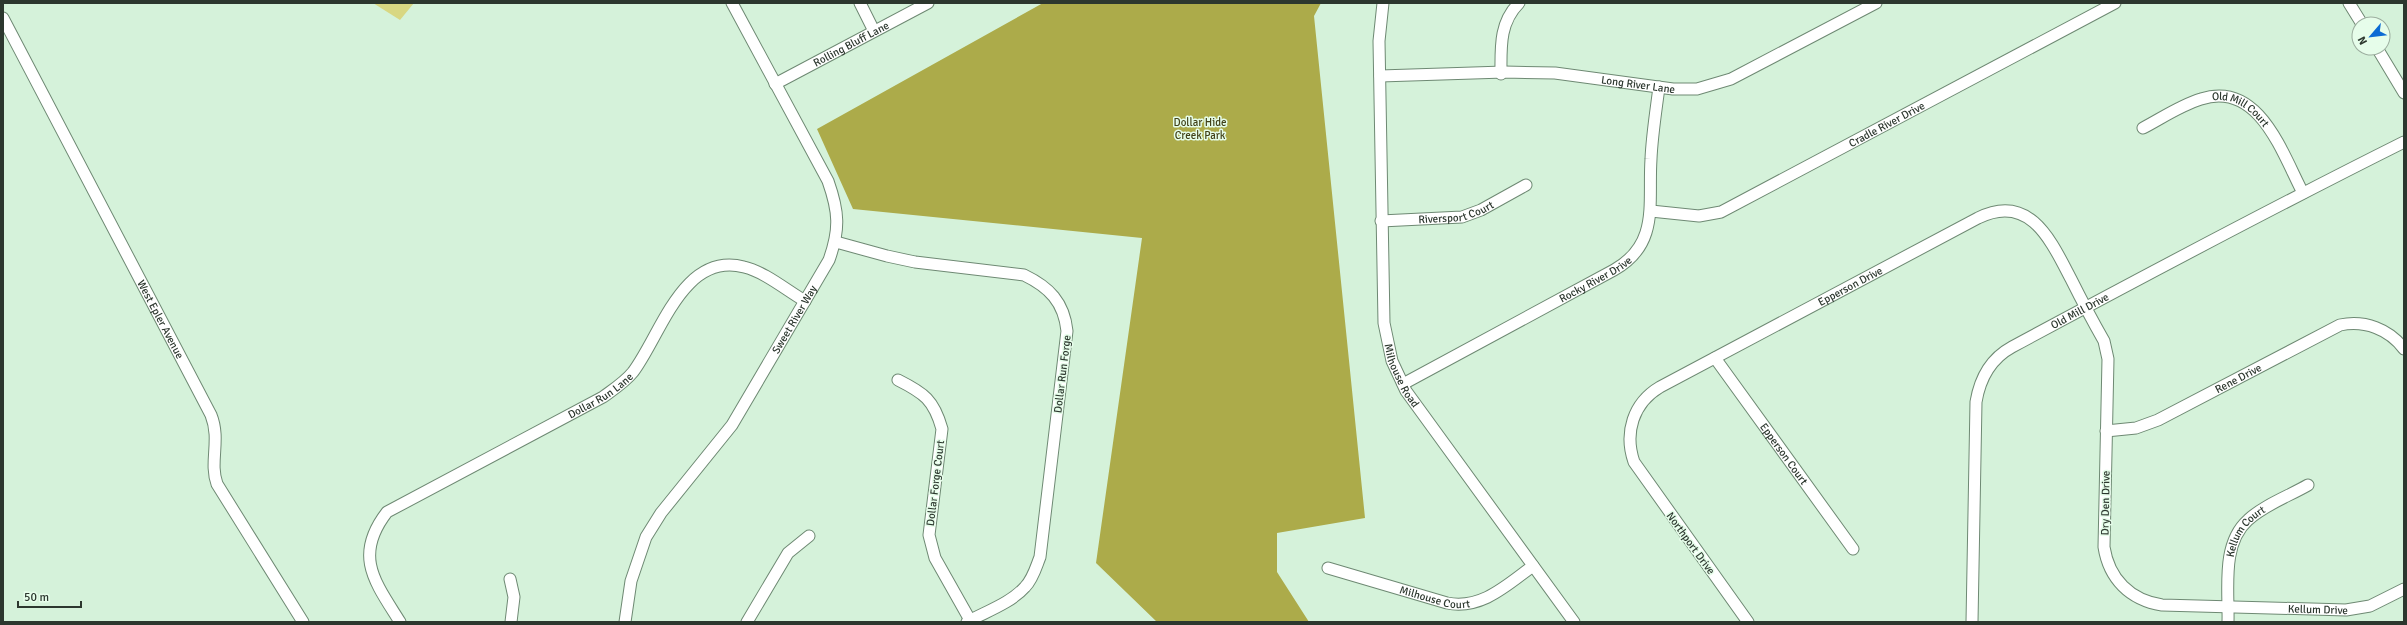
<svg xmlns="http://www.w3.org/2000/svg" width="2407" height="625" font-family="Signika,sans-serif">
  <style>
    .green { fill: #d8d782 }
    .forest { fill: #acab4a }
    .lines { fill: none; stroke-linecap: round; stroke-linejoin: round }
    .minor-casing { stroke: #6e8973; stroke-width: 13 }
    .minor { stroke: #fff; stroke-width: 11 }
    .labels { text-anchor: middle; stroke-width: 3; stroke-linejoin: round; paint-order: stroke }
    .street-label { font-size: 11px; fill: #2c372e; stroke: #e6fdea }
    .park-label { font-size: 11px; fill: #414118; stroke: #e6fdea }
  </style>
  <rect width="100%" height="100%" fill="#d5f2da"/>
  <!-- green -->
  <polygon class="green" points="373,3 414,3 400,20"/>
  <!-- forest -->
  <polygon class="forest" points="1043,3 1321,3 1314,16 1365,518 1277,533 1277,572 1309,622 1157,622 1096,563 1142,238 853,209 817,129"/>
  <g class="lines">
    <!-- minor casing -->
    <g class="minor-casing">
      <g id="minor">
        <polyline points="860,3 874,31"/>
        <path id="s1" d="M 1383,3 L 1379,41 L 1384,323 L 1392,361 L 1406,391 L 1574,622"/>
        <polyline points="2349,3 2362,24"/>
        <path id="s2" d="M 3,18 L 211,415 C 221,440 209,462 217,484 L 303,622"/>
        <polyline points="2377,48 2404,93"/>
        <path d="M 1501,74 C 1501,48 1499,23 1519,3"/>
        <path id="s3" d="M 1380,76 L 1504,72 L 1555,73 L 1673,89 L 1697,89 L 1731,79 L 1876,3"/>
        <path id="s4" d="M 775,84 L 928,3"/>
        <path id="s5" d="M 2143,128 C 2162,118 2181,105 2201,99 C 2259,80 2282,153 2303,193"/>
        <path id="s6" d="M 1651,211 L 1699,216 L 1721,212 L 2115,3"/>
        <path id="s7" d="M 1381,221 L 1462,217 L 1481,210 L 1526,185"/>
        <path d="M 836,242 L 887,256 L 915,262 L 1024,275 C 1049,287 1064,302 1067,331 L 1040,557 C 1036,567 1033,579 1025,587 C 1011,603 985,612 967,622"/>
        <path id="s8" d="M 1715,358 L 1853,549"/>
        <path d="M 898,380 C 924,393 934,400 942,429 L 929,535 L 935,558 L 970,620"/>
        <path id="s9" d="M 1403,384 L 1614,270 C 1660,244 1648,203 1651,159 C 1652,135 1656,111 1659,87"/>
        <path id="s10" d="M 2106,431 L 2136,428 L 2158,420 L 2340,325 C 2365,320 2389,329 2404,349"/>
        <path id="s11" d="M 1328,568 L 1447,603 C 1482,610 1508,584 1533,566"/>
        <polyline points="510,579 514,597 511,622"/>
        <path id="s12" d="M 400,622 C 375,582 353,556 387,512 L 603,397 C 614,389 625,382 633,372 C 661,335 683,251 744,267 C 765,272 786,290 805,301"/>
        <path id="s13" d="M 625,622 L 631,581 L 646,537 L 661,513 L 732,425 L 829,260 C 840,229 839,212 828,181 L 732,3"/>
        <polyline points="747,622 788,553 809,536"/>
        <path id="s14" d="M 1748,622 L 1634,462 C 1624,433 1633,403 1660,387 L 1978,218 C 2030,192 2051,241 2071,279 C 2081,299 2092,320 2104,341 L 2108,359 L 2104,547 C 2109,579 2130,600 2162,605 L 2346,610 L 2370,606 L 2404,589"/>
        <path id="s15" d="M 1972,622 L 1976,402 C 1980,378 1990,359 2012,347 C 2142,277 2272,208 2404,142"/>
        <path id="s16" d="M 2228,622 C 2229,590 2221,544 2248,520 C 2264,505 2289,496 2308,485"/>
      </g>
    </g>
    <!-- minor -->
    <use href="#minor" class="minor"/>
  </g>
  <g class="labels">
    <!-- street labels -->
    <g class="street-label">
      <text dy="4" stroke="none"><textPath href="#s4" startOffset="86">Rolling Bluff Lane</textPath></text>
      <text dy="4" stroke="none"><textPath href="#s3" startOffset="259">Long River Lane</textPath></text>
      <text dy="4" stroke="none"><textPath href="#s5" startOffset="109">Old Mill Court</textPath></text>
      <text dy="4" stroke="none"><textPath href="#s6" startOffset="258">Cradle River Drive</textPath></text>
      <text dy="4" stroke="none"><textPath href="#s7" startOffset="76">Riversport Court</textPath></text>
      <text dy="4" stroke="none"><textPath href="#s9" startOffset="219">Rocky River Drive</textPath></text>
      <text dy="4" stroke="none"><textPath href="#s14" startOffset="498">Epperson Drive</textPath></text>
      <text dy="4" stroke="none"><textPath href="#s15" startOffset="365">Old Mill Drive</textPath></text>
      <text dy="4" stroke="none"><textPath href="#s2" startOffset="340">West Epler Avenue</textPath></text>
      <text dy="4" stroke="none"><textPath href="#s13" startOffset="352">Sweet River Way</textPath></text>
      <text transform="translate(1062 374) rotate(-83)" y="4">Dollar Run Forge</text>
      <text dy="4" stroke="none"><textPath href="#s1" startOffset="376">Milhouse Road</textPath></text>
      <text dy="4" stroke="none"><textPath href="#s10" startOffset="144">Rene Drive</textPath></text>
      <text dy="4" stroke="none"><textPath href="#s12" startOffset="365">Dollar Run Lane</textPath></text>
      <text dy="4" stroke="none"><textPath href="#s8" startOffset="118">Epperson Court</textPath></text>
      <text transform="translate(935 483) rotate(-83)" y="4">Dollar Forge Court</text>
      <text transform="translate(2105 503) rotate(-89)" y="4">Dry Den Drive</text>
      <text dy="4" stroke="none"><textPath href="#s16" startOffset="96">Kellum Court</textPath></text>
      <text transform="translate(1691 543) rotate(54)" y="4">Northport Drive</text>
      <text dy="4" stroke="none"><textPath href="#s11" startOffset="111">Milhouse Court</textPath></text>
      <text dy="4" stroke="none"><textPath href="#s14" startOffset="1292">Kellum Drive</textPath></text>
    </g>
    <!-- park labels -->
    <g class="park-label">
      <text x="1200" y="126">Dollar Hide<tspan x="1200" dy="13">Creek Park</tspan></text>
    </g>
  </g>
  <!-- border -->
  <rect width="2407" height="625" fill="none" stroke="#2c372e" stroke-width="8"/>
  <!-- north arrow -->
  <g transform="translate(2371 36) rotate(242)"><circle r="19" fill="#e6fdea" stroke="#9cae9f"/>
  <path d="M0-3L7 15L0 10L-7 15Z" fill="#0b6bd4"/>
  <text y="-6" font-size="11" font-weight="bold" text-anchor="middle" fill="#2c372e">N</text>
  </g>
  <!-- scale -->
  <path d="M18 601v6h63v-6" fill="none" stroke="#2c372e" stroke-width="2"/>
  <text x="24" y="601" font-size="12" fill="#2c372e" stroke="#e6fdea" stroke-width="3" paint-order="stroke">50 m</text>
</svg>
